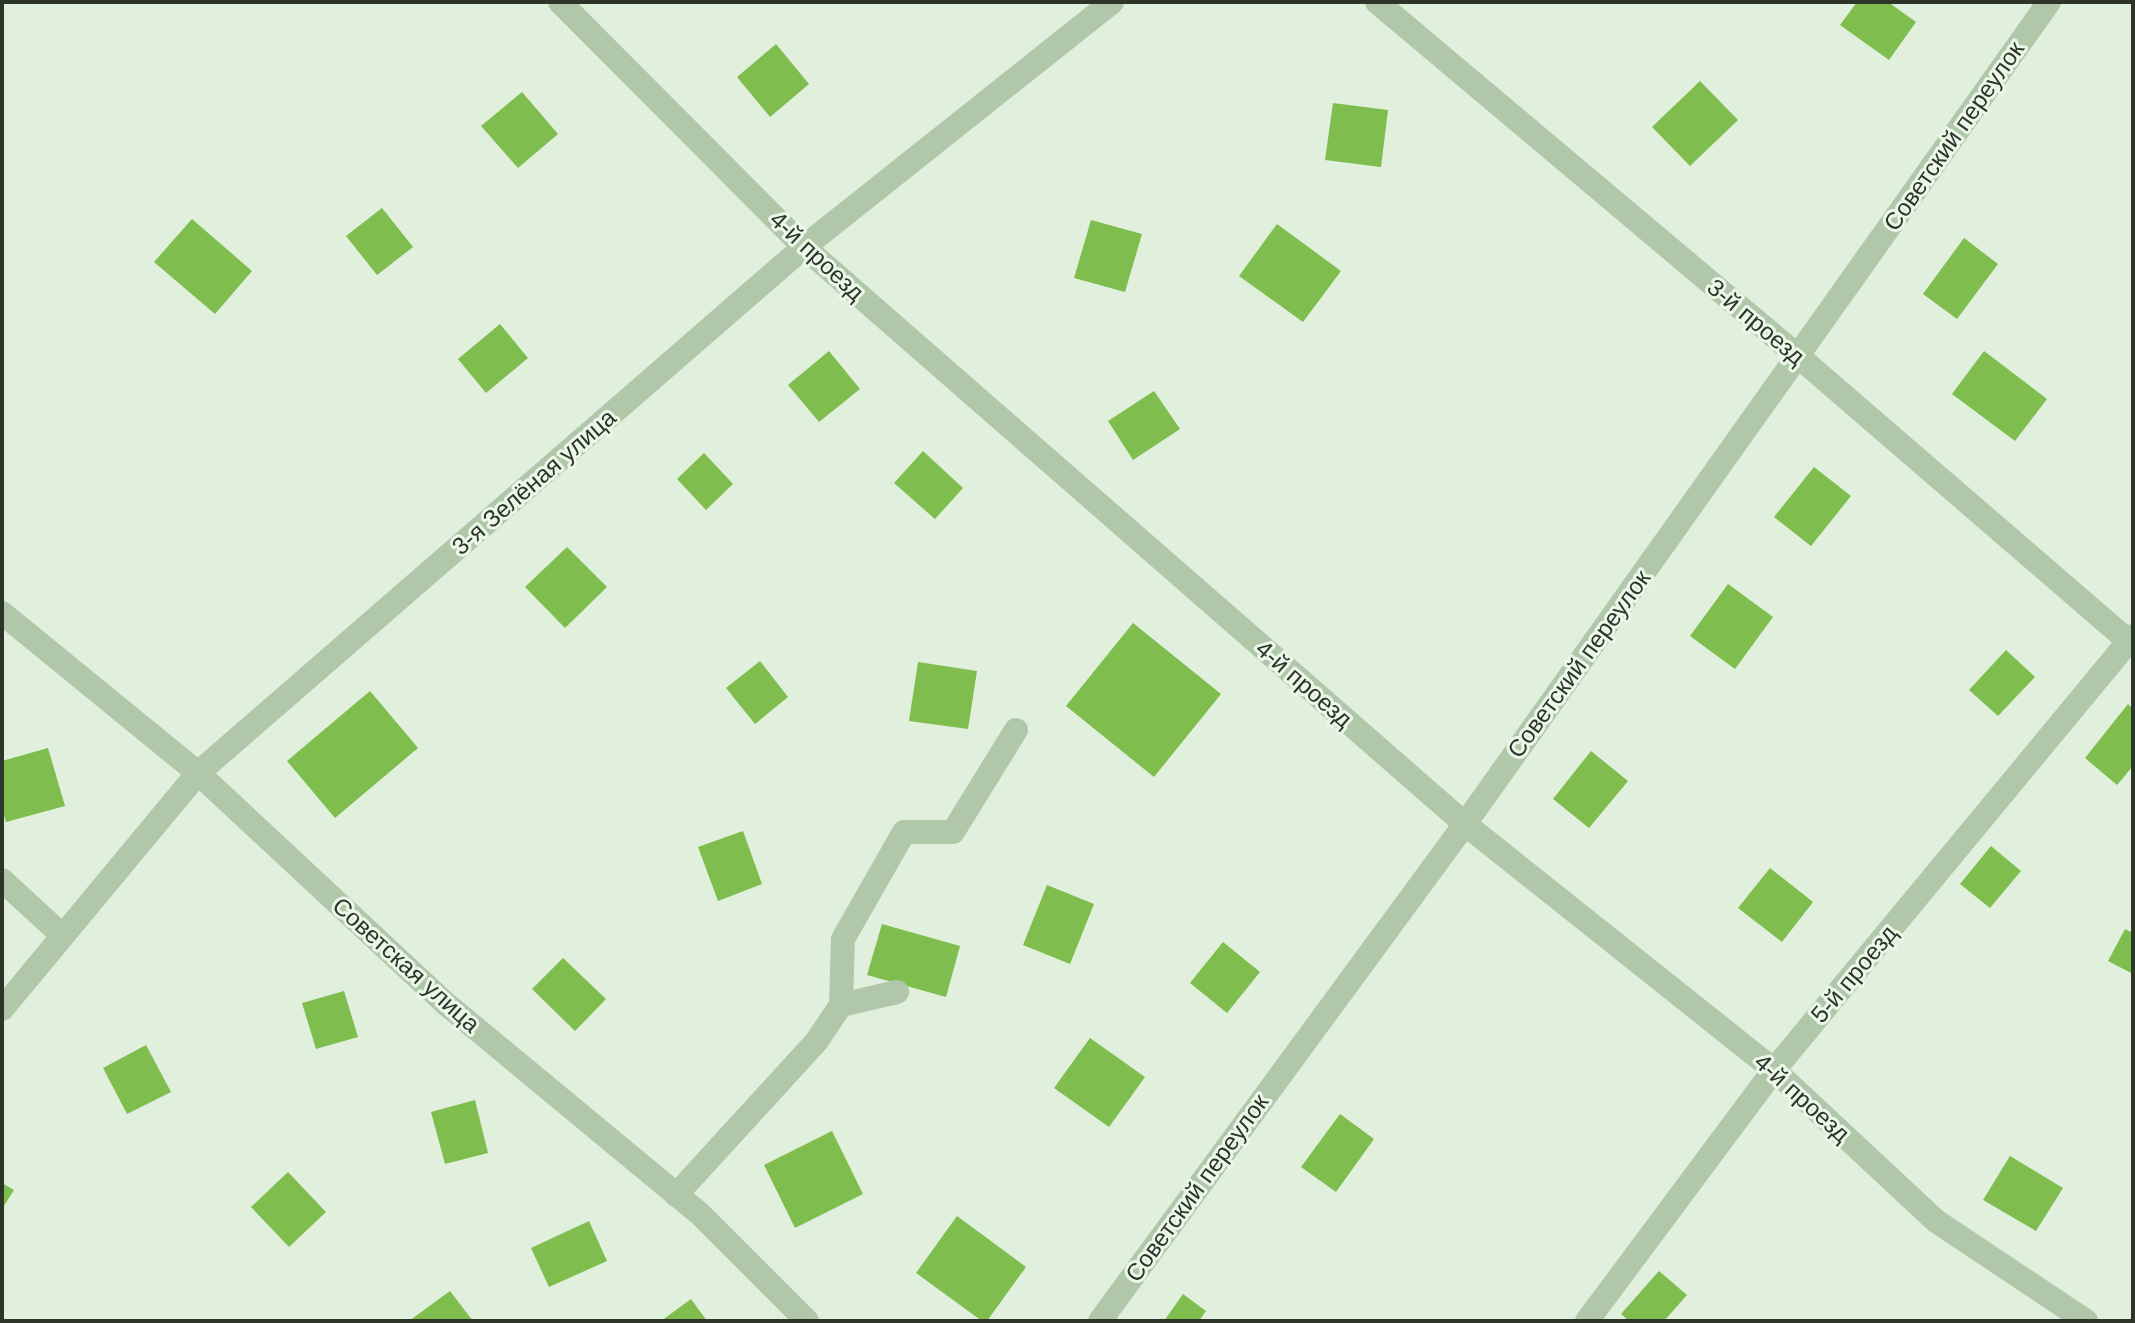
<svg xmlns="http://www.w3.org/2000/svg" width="2135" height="1323" font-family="Helvetica,sans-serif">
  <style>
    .building { fill: #7fbd4e }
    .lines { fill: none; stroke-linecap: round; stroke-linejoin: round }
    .minor { stroke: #b0c8a9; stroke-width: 24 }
    .labels { text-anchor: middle; stroke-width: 6; stroke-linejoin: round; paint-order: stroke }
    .street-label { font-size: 24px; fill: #2d3529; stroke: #ebf8e9 }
  </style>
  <rect width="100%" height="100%" fill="#e0f0dd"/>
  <!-- building -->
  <g class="building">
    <polygon points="1857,2 1888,2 1916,22 1889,60 1840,25"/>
    <polygon points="776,44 809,84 770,117 737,77"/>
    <polygon points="1700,81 1738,120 1690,166 1652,127"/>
    <polygon points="522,92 558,134 518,168 481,126"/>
    <polygon points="1333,103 1388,110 1381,167 1325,160"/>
    <polygon points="382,208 413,247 377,275 346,236"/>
    <polygon points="192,219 252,271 215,314 154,262"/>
    <polygon points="1091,220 1142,234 1125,292 1074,278"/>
    <polygon points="1277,224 1341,271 1303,322 1239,276"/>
    <polygon points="1964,238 1998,264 1957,319 1923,294"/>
    <polygon points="500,324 528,358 486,393 458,359"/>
    <polygon points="829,351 860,389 819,422 788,385"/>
    <polygon points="1984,351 2047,399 2015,441 1952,394"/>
    <polygon points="1154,391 1180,429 1133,460 1108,421"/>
    <polygon points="923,451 963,488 935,519 894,483"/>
    <polygon points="704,453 733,484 706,510 677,479"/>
    <polygon points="1814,467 1851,496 1811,546 1774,517"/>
    <polygon points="567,547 607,587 565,628 525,587"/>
    <polygon points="1728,584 1773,617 1735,669 1690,636"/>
    <polygon points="1133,623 1221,694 1154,777 1066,706"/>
    <polygon points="2006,650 2035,677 1998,716 1969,690"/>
    <polygon points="760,661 788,697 755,724 726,688"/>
    <polygon points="918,662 977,671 968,729 909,721"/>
    <polygon points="370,691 418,748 335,818 287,761"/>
    <polygon points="2128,704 2133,709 2133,766 2117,785 2085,758"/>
    <polygon points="48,748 65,806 6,822 2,809 2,761"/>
    <polygon points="1591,751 1628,781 1589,828 1553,799"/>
    <polygon points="743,831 762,884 718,901 698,847"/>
    <polygon points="1991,846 2021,871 1990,908 1960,884"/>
    <polygon points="1770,868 1813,902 1782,942 1738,908"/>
    <polygon points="1047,885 1094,904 1070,964 1023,945"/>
    <polygon points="882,924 960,946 946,997 867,975"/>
    <polygon points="2125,929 2133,933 2133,974 2108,961"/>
    <polygon points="1223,942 1260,972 1227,1013 1190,983"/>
    <polygon points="563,958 606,999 575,1031 532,989"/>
    <polygon points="344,991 358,1037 316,1049 302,1003"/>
    <polygon points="1090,1038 1145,1077 1109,1127 1054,1088"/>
    <polygon points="146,1045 171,1092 127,1114 103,1068"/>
    <polygon points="475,1100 488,1153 445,1164 431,1112"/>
    <polygon points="1340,1114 1374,1139 1336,1192 1301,1167"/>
    <polygon points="832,1131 863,1194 795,1228 764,1165"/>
    <polygon points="2010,1156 2063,1188 2036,1231 1983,1200"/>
    <polygon points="288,1172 326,1212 289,1247 251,1207"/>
    <polygon points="2,1183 14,1190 2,1209"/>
    <polygon points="957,1216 1026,1267 987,1321 982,1321 916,1273"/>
    <polygon points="589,1221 607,1261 549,1287 531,1248"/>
    <polygon points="1659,1271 1687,1295 1664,1321 1629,1321 1621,1314"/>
    <polygon points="450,1291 473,1321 409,1321"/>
    <polygon points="1183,1294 1206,1311 1199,1321 1164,1321"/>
    <polygon points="691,1299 707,1321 661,1321"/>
  </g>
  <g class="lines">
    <!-- minor -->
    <g class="minor">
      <polyline points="560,2 804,247 1465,824 1774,1070 1936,1221 2086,1321"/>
      <polyline points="1377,2 1799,357 2133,645"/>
      <polyline points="2,613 198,773 445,1003 700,1214 807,1321"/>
      <polyline points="2,880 63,936"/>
      <polyline points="841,1005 897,992"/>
      <polyline points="2,1009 198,773 804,247 1112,2"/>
      <polyline points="676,1195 816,1042 841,1005 843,939 904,832 953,832 1016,730"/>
      <polyline points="1100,1321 1465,824 2049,2"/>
      <polyline points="1587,1321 1774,1070 2133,636"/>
    </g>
  </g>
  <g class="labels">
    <!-- street labels -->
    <g class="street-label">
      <text transform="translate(1954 136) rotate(-55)" y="8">Советский переулок</text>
      <text transform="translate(817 256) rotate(43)" y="8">4-й проезд</text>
      <text transform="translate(1756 322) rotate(40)" y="8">3-й проезд</text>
      <text transform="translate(534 482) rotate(-41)" y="8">3-я Зелёная улица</text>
      <text transform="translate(1579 664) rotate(-54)" y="8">Советский переулок</text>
      <text transform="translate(1304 684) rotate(41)" y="8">4-й проезд</text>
      <text transform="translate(406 965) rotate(42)" y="8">Советская улица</text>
      <text transform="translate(1854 974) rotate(-50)" y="8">5-й проезд</text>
      <text transform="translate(1802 1098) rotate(42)" y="8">4-й проезд</text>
      <text transform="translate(1197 1188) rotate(-54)" y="8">Советский переулок</text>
    </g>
  </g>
  <!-- border -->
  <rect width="2135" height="1323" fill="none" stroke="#2d3529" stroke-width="8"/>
</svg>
